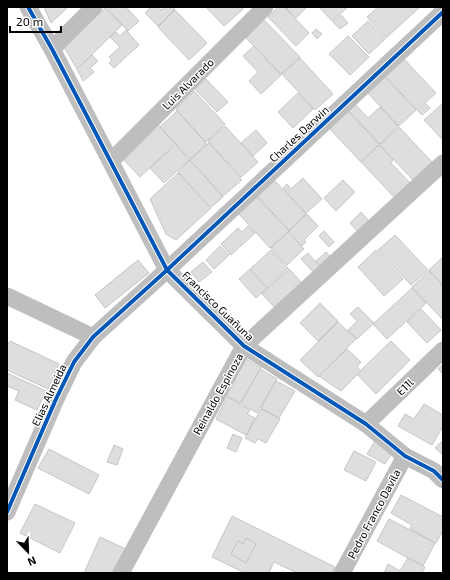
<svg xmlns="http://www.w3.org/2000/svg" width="450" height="580" font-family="'Exo 2',sans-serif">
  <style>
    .building { fill: #dedede; stroke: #c6c6c6; fill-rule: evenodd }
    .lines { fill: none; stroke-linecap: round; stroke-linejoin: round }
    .minor { stroke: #bebebe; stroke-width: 17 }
    .cycleway-casing { stroke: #fff; stroke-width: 6 }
    .cycleway { stroke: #0057b8; stroke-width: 4 }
    .labels { text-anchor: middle; stroke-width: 3; stroke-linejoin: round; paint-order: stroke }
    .street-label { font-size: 11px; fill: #000; stroke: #fff }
  </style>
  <rect width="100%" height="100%" fill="#fff"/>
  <!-- building -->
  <g class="building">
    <polygon points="44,7 68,7 51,23"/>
    <polygon points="106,7 126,7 139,21 128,31"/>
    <polygon points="151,7 158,7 161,10 164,7 173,7 175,9 158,26 145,13"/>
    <polygon points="206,7 241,7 243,9 224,26"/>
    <polygon points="278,7 284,7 309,33 296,46 268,17"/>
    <polygon points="285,7 307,7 296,18"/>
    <polygon points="319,7 348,7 332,21"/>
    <polygon points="378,7 420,7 386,38 367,17"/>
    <polygon points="105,8 122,25 77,69 64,47"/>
    <polygon points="175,10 207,43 189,60 158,27"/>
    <polygon points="341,15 348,23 340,29 333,22"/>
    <polygon points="264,20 300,57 281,74 246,38"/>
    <polygon points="368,21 385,39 369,54 352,36"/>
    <polygon points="316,29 322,34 317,39 312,33"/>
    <polygon points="126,30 139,45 114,68 109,63 112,60 109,57 120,47 110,37 116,32 120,36"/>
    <polygon points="348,36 369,57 350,75 329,54"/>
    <polygon points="254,46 281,75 261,94 249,81 258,72 243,56"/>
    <polygon points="92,55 98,61 90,68 94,72 83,81 77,69"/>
    <polygon points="300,58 333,94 315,110 282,74"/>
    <polygon points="403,58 436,93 425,103 430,108 422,115 385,76"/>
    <polygon points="383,75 416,110 399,126 366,91"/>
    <polygon points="206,79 228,102 217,112 195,89"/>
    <polygon points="194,91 225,124 206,142 176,109"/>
    <polygon points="298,93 313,109 293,128 278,112"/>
    <polygon points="354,103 368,118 380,107 398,126 380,144 347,109"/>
    <polygon points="443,103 443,140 424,120"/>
    <polygon points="347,110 379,144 361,162 328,127"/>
    <polygon points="177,111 207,144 190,159 160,127"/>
    <polygon points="158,125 175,144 140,177 122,158"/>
    <polygon points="225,126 258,162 241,177 208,141"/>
    <polygon points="399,127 432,162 413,180 380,145"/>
    <polygon points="256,130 267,143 253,156 241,143"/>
    <polygon points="209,143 242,180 223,196 190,160"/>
    <polygon points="176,145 189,160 164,183 150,168"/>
    <polygon points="379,145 393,160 391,163 411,184 395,198 361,162"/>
    <polygon points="190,160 223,197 210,208 178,172"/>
    <polygon points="178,173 211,208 176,240 166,234 150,199"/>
    <polygon points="303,178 322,199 306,213 283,188 287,184 291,189"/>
    <polygon points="274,180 306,214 289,230 257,196"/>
    <polygon points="343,180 355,192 336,211 324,198"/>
    <polygon points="256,196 289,231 270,248 238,213"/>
    <polygon points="361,212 370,222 358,232 350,223"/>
    <polygon points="307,214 318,226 304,240 306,242 302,246 289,231"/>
    <polygon points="248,226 255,233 231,255 221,244 238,228 242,232"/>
    <polygon points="324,231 334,242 329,247 319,236"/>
    <polygon points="288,232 304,249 287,265 271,248"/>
    <polygon points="395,235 428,270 411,285 378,250"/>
    <polygon points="220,246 229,255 214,269 206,260"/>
    <polygon points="271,250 288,268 267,288 250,269"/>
    <polygon points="376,250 403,279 384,296 358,267"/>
    <polygon points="326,252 332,258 322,267 316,261"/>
    <polygon points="308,253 321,268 315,274 301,259"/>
    <polygon points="443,257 443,285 429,270"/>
    <polygon points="138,260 149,273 105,308 95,295"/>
    <polygon points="203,262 212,272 199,282 191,272"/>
    <polygon points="250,269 267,288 256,298 239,279"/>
    <polygon points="289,269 305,286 278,311 262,294"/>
    <polygon points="429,271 443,286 443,320 412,287"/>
    <polygon points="412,288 426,303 387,339 373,324"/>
    <polygon points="320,303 338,321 318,341 300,323"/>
    <polygon points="358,307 374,323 357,339 348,330 357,321 350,314"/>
    <polygon points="421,309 441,330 427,343 407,322"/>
    <polygon points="338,322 356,339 318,377 300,360"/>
    <polygon points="10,341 59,364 48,389 7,370 7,346"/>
    <polygon points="391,341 410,360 376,394 357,374"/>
    <polygon points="347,349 361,362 357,367 361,371 341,391 319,376"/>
    <polygon points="246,359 261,368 240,403 225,395"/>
    <polygon points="443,364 443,374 438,369"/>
    <polygon points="260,369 277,379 257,413 241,403"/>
    <polygon points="7,373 46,391 37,410 15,400 19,391 7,386"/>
    <polygon points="276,381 295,391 279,418 261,408"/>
    <polygon points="227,397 250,410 247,414 255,418 246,435 216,419"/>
    <polygon points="424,404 443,415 443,426 432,445 398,426 405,414 414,419"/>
    <polygon points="261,409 280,419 266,443 258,439 255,443 245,438"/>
    <polygon points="233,434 242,438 236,452 227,448"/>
    <polygon points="375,441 393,452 385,464 367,454"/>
    <polygon points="441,442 443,444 443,455 435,448"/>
    <polygon points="114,445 123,449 117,465 107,462"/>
    <polygon points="49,449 99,475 89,494 38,468"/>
    <polygon points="354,451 376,462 366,481 344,470"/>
    <polygon points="401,495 443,517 443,530 436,543 410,529 412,525 391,513"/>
    <polygon points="35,504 75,523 60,553 20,533"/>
    <path d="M 232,516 L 335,567 L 332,573 L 297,573 L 274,562 L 269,573 L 245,573 L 212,557 ZM 246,538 L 256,544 L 246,563 L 231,554 L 238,541 L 243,544 Z"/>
    <polygon points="389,519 435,543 423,566 377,541"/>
    <polygon points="100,537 128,550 115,573 84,573"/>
    <polygon points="246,538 256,544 246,563 231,554 238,541 243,544"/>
    <polygon points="408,558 425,567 422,573 384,573 388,564 400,571"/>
  </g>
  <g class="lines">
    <!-- minor -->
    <g class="minor">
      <polyline points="28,7 52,49 167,270 244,346 366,424 405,456 434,471 443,480"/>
      <polyline points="52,49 94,7"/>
      <polyline points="111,161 265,7"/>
      <polyline points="7,296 93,337"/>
      <polyline points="366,424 443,350"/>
      <polyline points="7,512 56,399 74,362 93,337 167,270 443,12"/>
      <polyline points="121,573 244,346 443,163"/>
      <polyline points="342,573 405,456"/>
    </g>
    <!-- cycleway casing -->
    <g class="cycleway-casing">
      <g id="cycleway">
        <polyline points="28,7 52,49 167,270 244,346 366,424 405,456 434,471 443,480"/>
        <polyline points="7,512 56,399 74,362 93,337 167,270 443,12"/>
      </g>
    </g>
    <!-- cycleway -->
    <use href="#cycleway" class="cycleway"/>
  </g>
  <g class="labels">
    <!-- street labels -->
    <g class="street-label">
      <text transform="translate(188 84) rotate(-45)" y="4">Luis Alvarado</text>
      <text transform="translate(299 134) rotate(-43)" y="4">Charles Darwin</text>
      <text transform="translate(218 306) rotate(44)" y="4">Francisco Guañuna</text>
      <text transform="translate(405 387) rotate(-44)" y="4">E11l</text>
      <text transform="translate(218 394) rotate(-61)" y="4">Reinaldo Espinoza</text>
      <text transform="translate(49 395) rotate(-65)" y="4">Elias Almeida</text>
      <text transform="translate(374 514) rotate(-62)" y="4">Pedro Franco Davila</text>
    </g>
  </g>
  <!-- border -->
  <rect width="450" height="580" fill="none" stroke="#000000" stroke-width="16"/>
  <!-- north arrow -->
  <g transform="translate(28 552) rotate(157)" stroke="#ffffff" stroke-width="3" paint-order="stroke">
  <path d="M0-3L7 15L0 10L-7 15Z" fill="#000000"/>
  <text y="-6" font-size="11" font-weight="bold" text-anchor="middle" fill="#000000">N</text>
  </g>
  <!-- scale -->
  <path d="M10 26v6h51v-6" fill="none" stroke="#000000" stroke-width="2"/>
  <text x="16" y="26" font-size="12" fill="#000000" stroke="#ffffff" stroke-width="3" paint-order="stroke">20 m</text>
</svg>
